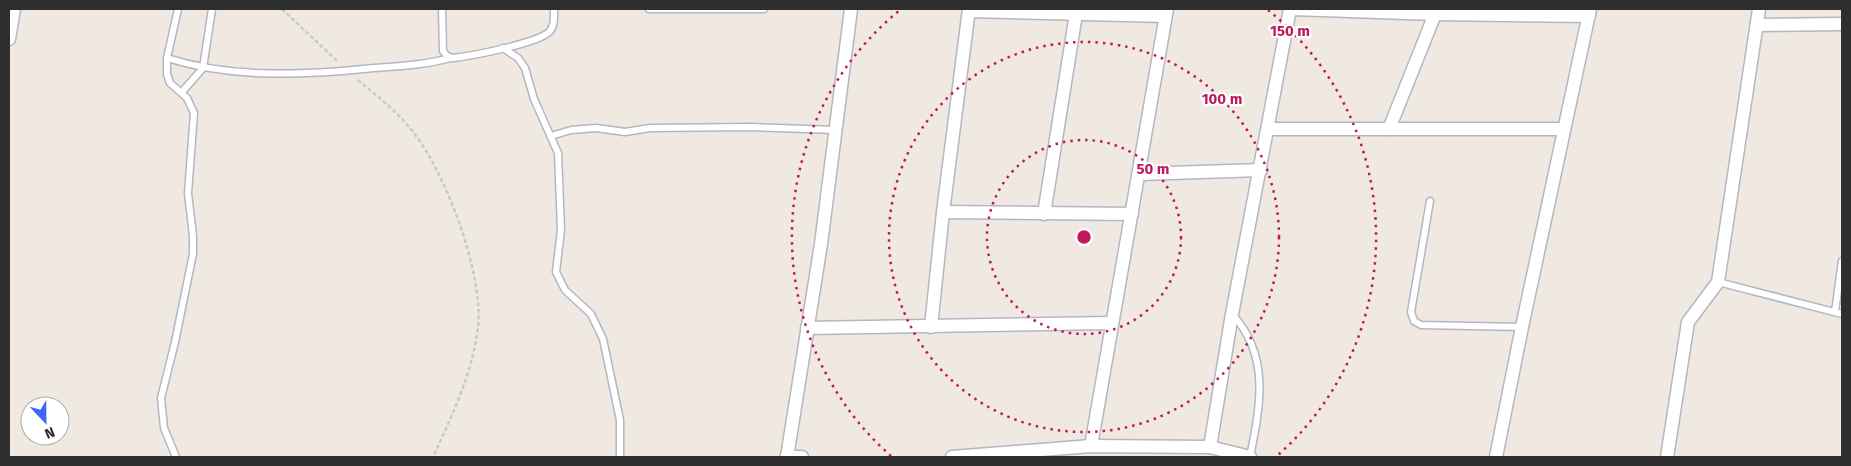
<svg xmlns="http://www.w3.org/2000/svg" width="1851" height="466" font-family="'Fira Sans',sans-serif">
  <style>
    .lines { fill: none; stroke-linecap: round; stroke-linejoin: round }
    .lane-casing { stroke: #b4b7c1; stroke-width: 9 }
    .street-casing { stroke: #b4b7c1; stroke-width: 15 }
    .path { stroke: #c9c9c9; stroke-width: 2.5; stroke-dasharray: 4 2.5; stroke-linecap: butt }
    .lane { stroke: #fff; stroke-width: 6 }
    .street { stroke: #fff; stroke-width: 12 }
    .ring { fill: none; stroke: #c2185b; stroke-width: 2.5; stroke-dasharray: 2.5 5 }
    .centre { fill: #c2185b; stroke: #fff; stroke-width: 2.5 }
    .ring-label { font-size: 15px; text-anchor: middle; font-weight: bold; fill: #c2185b; stroke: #fff; stroke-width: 4.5; stroke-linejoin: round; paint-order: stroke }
  </style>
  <rect width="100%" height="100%" fill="#efe9e1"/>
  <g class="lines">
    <!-- lane casing -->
    <g class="lane-casing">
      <g id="lane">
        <path d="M 442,9 L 443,51 L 447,56 L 453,58 C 471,56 540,43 550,31 C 555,25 554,16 554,9"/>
        <polyline points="649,9 764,9"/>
        <polyline points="503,48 518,58 525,68 534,99 558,153 561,230 556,272 565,290 591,314 603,339 620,420 620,457"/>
        <path d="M 167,58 C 233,79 306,75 374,68 C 400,66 425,65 450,58"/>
        <polyline points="182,92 203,68 212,9"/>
        <polyline points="551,136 571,130 596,128 625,132 650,128 751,127 836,130"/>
        <polyline points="1430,201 1411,312 1414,321 1421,325 1522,327"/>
        <polyline points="1718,282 1842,314"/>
        <polyline points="1835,312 1842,261"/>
        <path d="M 1232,314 C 1271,356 1260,407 1250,457"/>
        <polyline points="176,457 164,428 161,398 175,342 193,254 193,236 188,193 194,113 187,98 170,83 167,74 167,58 178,9"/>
      </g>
    </g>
    <!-- street casing -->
    <g class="street-casing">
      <g id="street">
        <polyline points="1293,9 1435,14 1589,16"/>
        <polyline points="969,11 1165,16"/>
        <polyline points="1757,25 1842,24"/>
        <polyline points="9,39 14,9"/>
        <polyline points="1268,129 1564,129"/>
        <polyline points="1389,129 1437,9"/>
        <polyline points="1140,174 1261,170"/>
        <polyline points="943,212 1132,214"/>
        <polyline points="1044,214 1076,14"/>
        <polyline points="931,327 943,212 969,9"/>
        <polyline points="807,328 1111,323"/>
        <polyline points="1091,446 1167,9"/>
        <polyline points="1210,447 1232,314 1290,9"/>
        <polyline points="786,457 802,457"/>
        <polyline points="787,457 821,244 851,9"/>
        <polyline points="952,457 1091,446 1210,447 1250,457"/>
        <polyline points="1496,457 1522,327 1590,9"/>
        <polyline points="1667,457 1688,322 1718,282 1759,9"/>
      </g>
    </g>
    <!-- path -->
    <g class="path">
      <polyline points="282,9 337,61"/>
      <path d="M 358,80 C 377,96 398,112 413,132 C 446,173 484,275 478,328 C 472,374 452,416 433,457"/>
    </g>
    <!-- lane -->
    <use href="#lane" class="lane"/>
    <!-- street -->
    <use href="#street" class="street"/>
  </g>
  <!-- distance rings -->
  <g class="ring">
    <circle cx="1084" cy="237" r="97"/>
    <circle cx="1084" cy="237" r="195"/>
    <path d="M891 456A292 292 0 0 1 900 10M1268 10A292 292 0 0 1 1277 456"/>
  </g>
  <circle cx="1084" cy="237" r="8" class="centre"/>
  <g class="ring-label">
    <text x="1290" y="36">150 m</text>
    <text x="1222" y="104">100 m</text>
    <text x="1153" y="174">50 m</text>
  </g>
  <!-- border -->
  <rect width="1851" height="466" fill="none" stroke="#2e2e2e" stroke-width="20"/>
  <!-- north arrow -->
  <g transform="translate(45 421) rotate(158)"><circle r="24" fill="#ffffff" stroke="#ababab"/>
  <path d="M0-4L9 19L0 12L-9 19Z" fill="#4264fb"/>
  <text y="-8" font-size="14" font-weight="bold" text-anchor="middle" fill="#2e2e2e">N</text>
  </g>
</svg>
